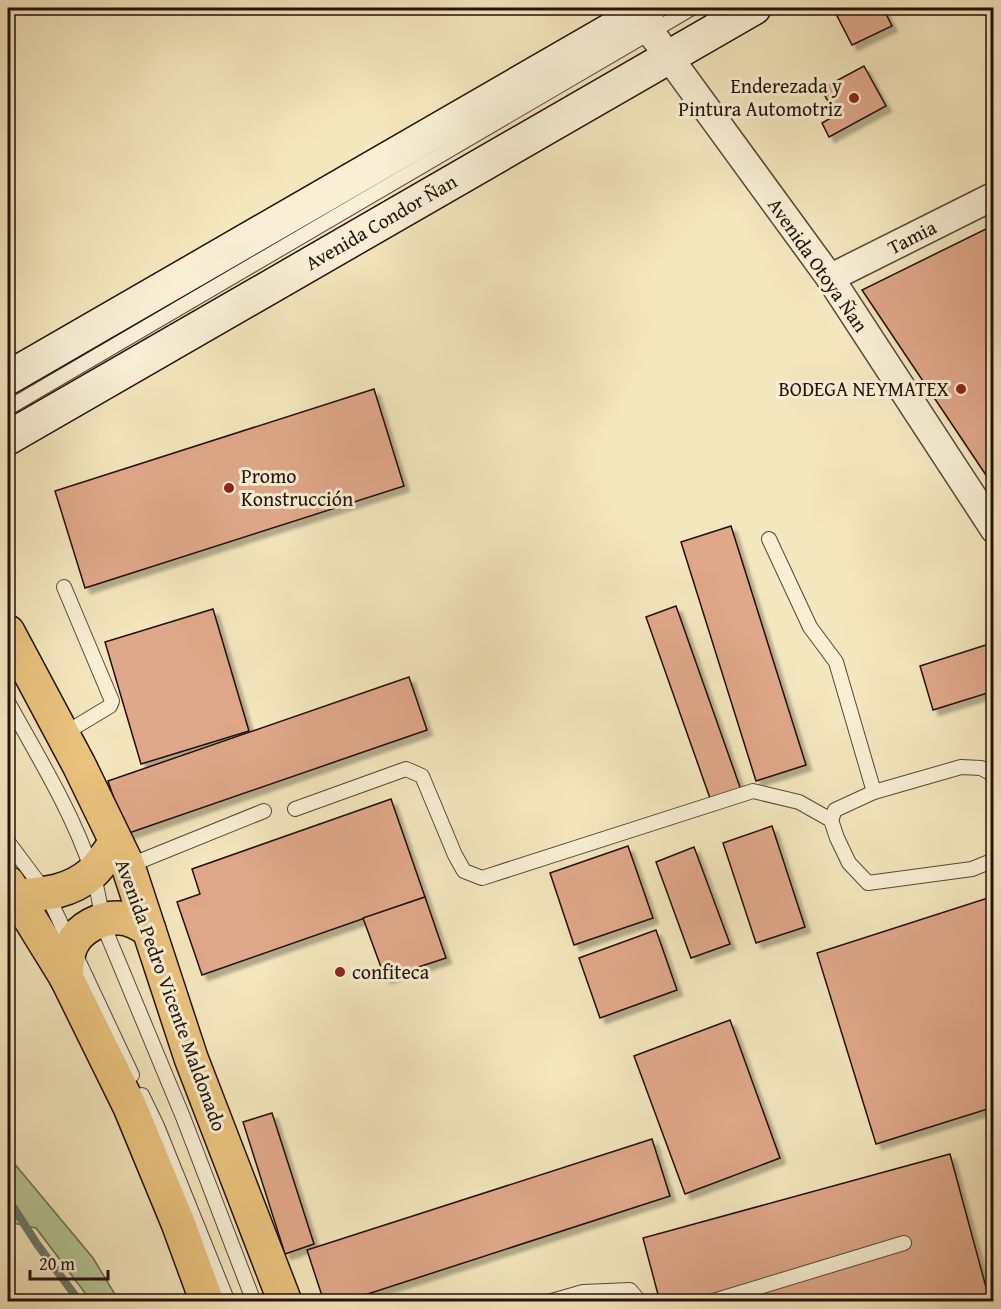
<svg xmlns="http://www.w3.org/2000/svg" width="1001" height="1309" font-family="'Gentium Book Plus',serif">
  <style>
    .green { fill: #b5c696; stroke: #6c6c50; stroke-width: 1.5 }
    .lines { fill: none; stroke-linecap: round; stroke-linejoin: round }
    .stream { stroke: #6b7a6d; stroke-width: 8 }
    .building { fill: #dfa88a; stroke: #22110b; stroke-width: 1.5; filter: url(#shadow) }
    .service-casing { stroke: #564638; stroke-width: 16 }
    .minor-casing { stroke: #564638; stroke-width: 30 }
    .secondary-casing { stroke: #22110b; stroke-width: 36 }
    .primary-casing { stroke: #22110b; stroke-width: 36 }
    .service { stroke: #f8efd4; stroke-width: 14 }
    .minor { stroke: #f8efd4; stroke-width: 27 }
    .secondary { stroke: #f8efd4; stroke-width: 33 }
    .primary { stroke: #eac37e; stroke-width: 33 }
    .poi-dot { fill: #8f2418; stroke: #f8efd4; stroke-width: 2 }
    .labels { text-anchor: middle; stroke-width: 6; stroke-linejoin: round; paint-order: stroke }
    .poi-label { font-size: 20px; fill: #22110b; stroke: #f8efd4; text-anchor: end }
    .street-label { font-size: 20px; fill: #22110b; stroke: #f8efd4 }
  </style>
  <defs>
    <filter id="shadow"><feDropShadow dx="5.5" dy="5.5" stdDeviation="1.5" flood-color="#0004"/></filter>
  </defs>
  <rect width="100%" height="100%" fill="#f4e6bd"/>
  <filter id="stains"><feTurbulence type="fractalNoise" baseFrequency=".00333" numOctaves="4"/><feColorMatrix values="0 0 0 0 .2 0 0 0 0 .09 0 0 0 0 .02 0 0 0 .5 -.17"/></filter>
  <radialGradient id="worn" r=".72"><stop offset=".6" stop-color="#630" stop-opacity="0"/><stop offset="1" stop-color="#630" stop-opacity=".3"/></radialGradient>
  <!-- green -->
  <polygon class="green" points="8,1156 93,1258 119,1301 91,1301 36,1228 8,1222"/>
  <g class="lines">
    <!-- stream -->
    <polyline class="stream" points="8,1199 37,1244 80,1302"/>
  </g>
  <!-- building -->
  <g class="building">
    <polygon points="833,8 883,8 892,26 852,45"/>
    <polygon points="864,66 886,106 829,137 822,123 836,115 821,89"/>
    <polygon points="992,226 994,229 994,487 862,290"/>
    <polygon points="374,389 404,486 85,588 55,491"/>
    <polygon points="731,526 806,765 756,781 681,542"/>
    <polygon points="676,606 741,790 711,801 646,617"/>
    <polygon points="213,609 249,731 141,764 105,642"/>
    <polygon points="989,644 994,659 994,691 933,710 920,666"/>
    <polygon points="409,677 427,730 126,834 108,781"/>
    <polygon points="391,799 425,897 202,975 177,902 200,894 192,869"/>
    <polygon points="772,826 805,927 756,943 723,843"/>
    <polygon points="628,846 653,918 574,945 550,873"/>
    <polygon points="694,847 730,944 691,958 656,862"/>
    <polygon points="994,896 994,1107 876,1144 817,953"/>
    <polygon points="425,897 446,958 385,978 363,918"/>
    <polygon points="656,930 677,990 600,1018 579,958"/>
    <polygon points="730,1020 780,1158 685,1194 634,1056"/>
    <polygon points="272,1113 314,1244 285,1254 243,1122"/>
    <polygon points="652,1139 670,1196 343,1302 324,1302 307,1250"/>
    <polygon points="950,1154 990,1302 660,1302 643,1238"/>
  </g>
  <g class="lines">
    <!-- service casing -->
    <g class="service-casing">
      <g id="service">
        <polyline points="8,408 692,8"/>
        <polyline points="769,539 810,627 836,662 874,792"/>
        <path d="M 8,702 C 38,757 72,811 92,871 C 99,891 100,913 107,934 L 183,1117 L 254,1302"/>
        <polyline points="62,735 110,706 112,701 64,587"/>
        <polyline points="295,809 406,769 422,776 455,855 464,871 482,878 753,791 799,802 831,820 837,838 849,863 868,883 972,869 994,860"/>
        <polyline points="831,820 835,810 874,792 961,767 981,768 994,775"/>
        <polyline points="8,842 47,894 132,1075"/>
        <polyline points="128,866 264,811"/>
        <polyline points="142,1095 157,1126 228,1302"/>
        <polyline points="548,1302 583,1292 630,1290 640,1302"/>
        <polyline points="710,1302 904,1243"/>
      </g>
    </g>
    <!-- minor casing -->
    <g class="minor-casing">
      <g id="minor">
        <polyline points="633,8 830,278 994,529"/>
        <polyline points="830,278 994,196"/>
      </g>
    </g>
    <!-- secondary casing -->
    <g class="secondary-casing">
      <g id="secondary">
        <polyline points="8,378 649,8"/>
        <polyline points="8,438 754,8"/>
      </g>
    </g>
    <!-- primary casing -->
    <g class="primary-casing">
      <g id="primary">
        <polyline points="8,632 79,765 128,866 191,1058 285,1302"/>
        <polyline points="8,883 66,977 130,1107 178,1223 207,1302"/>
        <path d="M 15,896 C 44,894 69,893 92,873 C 101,865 108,852 116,843"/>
        <path d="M 66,977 C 67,967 67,953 72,944 C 80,928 101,917 119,918 C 130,918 140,924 149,930"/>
      </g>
    </g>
    <!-- service -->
    <use href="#service" class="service"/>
    <!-- minor -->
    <use href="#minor" class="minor"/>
    <!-- secondary -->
    <use href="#secondary" class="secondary"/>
    <!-- primary -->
    <use href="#primary" class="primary"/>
  </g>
  <!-- markers -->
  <g class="poi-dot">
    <circle cx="854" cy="98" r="6"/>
    <circle cx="961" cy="389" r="6"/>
    <circle cx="229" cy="488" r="6"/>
    <circle cx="340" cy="972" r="6"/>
  </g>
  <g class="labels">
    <!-- poi labels -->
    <g class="poi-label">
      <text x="842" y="93">Enderezada y<tspan x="842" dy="23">Pintura Automotriz</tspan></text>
      <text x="949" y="396">BODEGA NEYMATEX</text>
      <text x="241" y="483" text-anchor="start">Promo<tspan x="241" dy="23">Konstrucción</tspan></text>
      <text x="352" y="979" text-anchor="start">confiteca</text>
    </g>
    <!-- street labels -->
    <g class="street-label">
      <text transform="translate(381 222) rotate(-30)" y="7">Avenida Condor Ñan</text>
      <text transform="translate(912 237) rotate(-27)" y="7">Tamia</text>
      <text transform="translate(818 265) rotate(55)" y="7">Avenida Otoya Ñan</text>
      <text transform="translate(171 995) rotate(70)" y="7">Avenida Pedro Vicente Maldonado</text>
    </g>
  </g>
  <!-- margin -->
  <rect width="1001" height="1309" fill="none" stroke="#f4e6bd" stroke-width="30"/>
  <rect x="9" y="9" width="983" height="1291" fill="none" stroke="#22110b" stroke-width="3"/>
  <rect x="15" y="15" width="971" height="1279" fill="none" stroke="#22110b" stroke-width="1.5"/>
  <!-- scale -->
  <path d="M30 1270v9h78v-9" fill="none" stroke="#22110b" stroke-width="3"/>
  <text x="39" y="1270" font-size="18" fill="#22110b" stroke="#f8efd4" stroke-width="4.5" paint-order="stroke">20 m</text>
  <rect width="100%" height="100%" filter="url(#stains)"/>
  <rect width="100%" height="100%" fill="url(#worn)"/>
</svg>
